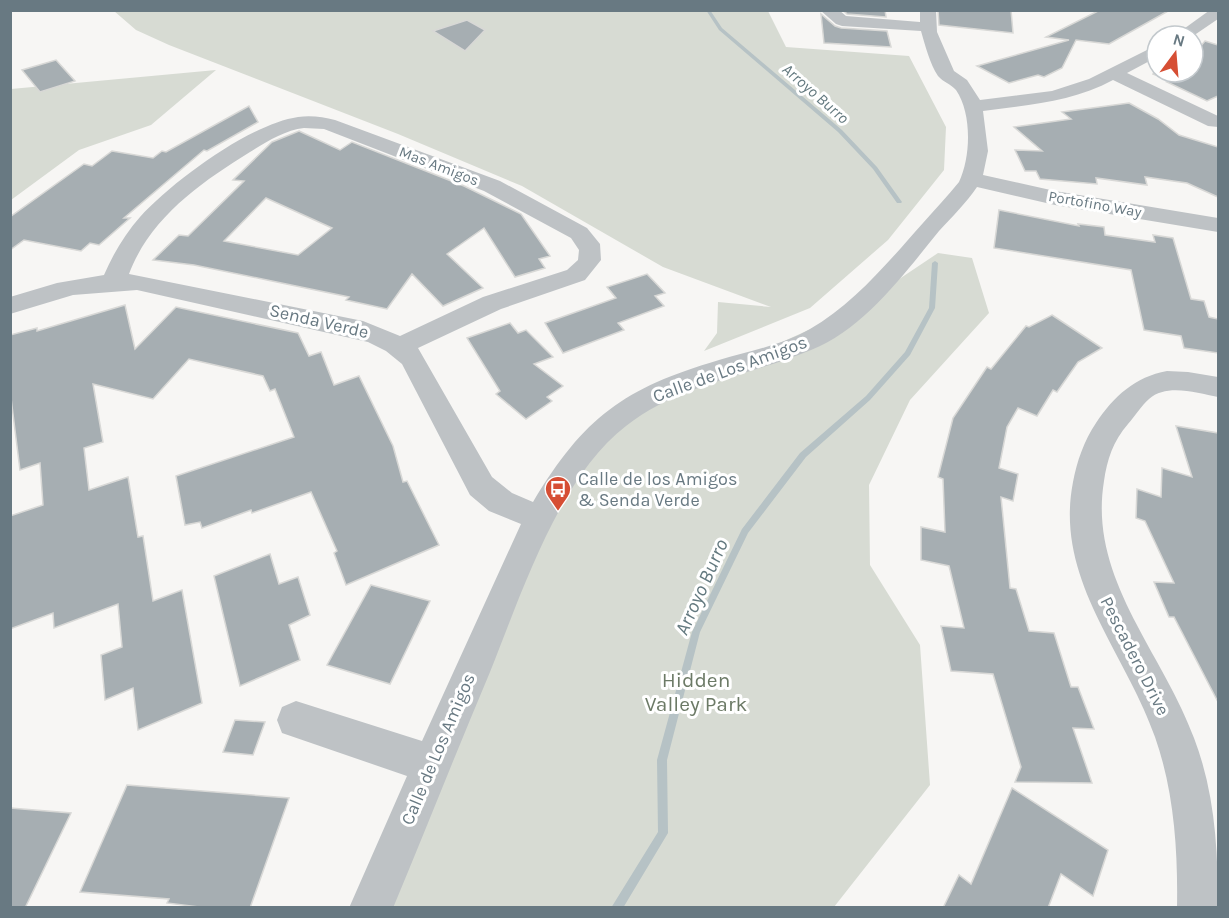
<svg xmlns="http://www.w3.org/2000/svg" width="1229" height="918" font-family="Karla,sans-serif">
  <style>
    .green { fill: #d7dbd3 }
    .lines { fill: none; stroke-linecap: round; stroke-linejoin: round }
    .stream { fill: #b6c2c5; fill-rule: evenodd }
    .building { fill: #a6aeb2; stroke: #d8d8d6; stroke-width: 1.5; fill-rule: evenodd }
    .minor { fill: #bec2c5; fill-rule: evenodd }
    .labels { text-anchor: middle; stroke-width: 6; stroke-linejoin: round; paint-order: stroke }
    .far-street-label { font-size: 15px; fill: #687982; stroke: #fff }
    .far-water-label { font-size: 16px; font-style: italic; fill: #63797f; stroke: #fff }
    .street-label { font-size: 18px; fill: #687982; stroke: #fff }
    .poi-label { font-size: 18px; fill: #687982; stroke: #fff; text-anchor: start }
    .water-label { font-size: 20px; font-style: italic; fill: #63797f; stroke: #fff }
    .near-park-label { font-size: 21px; fill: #6c7a66; stroke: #fff }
  </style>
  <rect width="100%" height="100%" fill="#f7f6f4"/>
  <!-- green -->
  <g class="green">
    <polygon points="114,11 768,11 786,47 909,56 946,127 944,170 888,240 810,308 704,351 717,333 718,302 771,307 663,267 522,186 398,134 169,45 136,30"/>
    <polygon points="216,70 151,125 79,150 11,200 11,89"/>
    <polygon points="938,253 972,258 989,313 910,400 869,485 870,565 920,645 930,785 834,907 371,908 512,576 595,438 740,361 853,310"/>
  </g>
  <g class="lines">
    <!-- stream -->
    <g class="stream">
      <polygon points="706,10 710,10 722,28 842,130 877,167 902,202 901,203 897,203 873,169 838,132 719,30"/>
      <polygon points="935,261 938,263 935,308 910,355 870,400 806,457 748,533 700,632 667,760 668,833 623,908 611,908 658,832 657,760 692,632 742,529 800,453 866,396 905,352 929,308 932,263"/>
    </g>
  </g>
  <!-- building -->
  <g class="building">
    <polygon points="855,10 885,10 886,17 847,14 844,11"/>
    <polygon points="938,10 1011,10 1013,33 939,25"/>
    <polygon points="1100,10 1170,10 1109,44 1076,40 1062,68 1044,77 1038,75 1009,83 977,66 1069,40 1046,37"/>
    <polygon points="821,14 835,26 841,28 887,31 891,47 824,43"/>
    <polygon points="467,20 485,30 465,51 433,31"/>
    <polygon points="1205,41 1218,45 1218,96 1207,101 1167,82 1172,81 1153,74 1154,72 1193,72 1193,55"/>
    <polygon points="56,60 75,81 40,92 22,70"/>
    <polygon points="1129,103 1158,119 1179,135 1218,147 1218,197 1187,183 1145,177 1147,185 1096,178 1097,184 1040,179 1036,171 1025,171 1015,150 1042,151 1014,127 1071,119 1062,112"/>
    <polygon points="249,106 258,122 207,151 204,150 124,218 130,218 99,245 90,243 81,251 24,240 10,250 10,217 84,164 92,166 112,151 153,158 162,151 166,152"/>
    <path d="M 299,131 L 340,150 L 352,142 L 464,186 L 521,214 L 550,256 L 539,259 L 545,268 L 515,277 L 484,228 L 447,254 L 483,288 L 443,306 L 412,274 L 387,309 L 346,300 L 349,297 L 267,280 L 194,265 L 153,260 L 179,235 L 188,236 L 244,181 L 233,180 L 272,142 ZM 266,198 L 332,228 L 298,255 L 224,241 Z"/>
    <polygon points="999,210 1079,226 1078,224 1104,227 1105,235 1155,242 1153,235 1173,238 1191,299 1204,301 1209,317 1218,319 1218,353 1184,348 1181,336 1144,330 1131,270 994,248"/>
    <polygon points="647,274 665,293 655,296 664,306 618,323 624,330 563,353 545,323 616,298 607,287"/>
    <polygon points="125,305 135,349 176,307 298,333 309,356 321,352 334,385 359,376 393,446 403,482 407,481 439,545 346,585 334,553 337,551 311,492 252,513 251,510 202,528 200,522 185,525 176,476 294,437 275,389 270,391 263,376 189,359 153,399 93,384 103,442 84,448 89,490 128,477 138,537 143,536 153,601 182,590 202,703 138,730 133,688 105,700 101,655 122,647 118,604 54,628 53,613 10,629 10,516 43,505 40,463 20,470 10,390 10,335 37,328 37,331"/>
    <polygon points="1052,315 1102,348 1078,362 1057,392 1053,390 1037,416 1018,408 1007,427 999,468 1018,474 1013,501 1001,497 1010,588 1016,589 1029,631 1054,633 1071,687 1078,687 1094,729 1073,728 1092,783 1015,782 1021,767 993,674 951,671 941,626 964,628 949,566 921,560 921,527 945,532 943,479 938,477 953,418 987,367 991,369 1026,326 1029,327"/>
    <polygon points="510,323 518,333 526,330 553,357 534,364 563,386 547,397 552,401 526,419 496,394 500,391 467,338"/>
    <polygon points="1176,426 1218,433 1218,702 1174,617 1169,617 1154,582 1174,583 1145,521 1136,518 1137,489 1161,497 1162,468 1192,477"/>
    <polygon points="270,554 279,584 298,577 310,615 289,625 300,660 240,686 214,576"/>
    <polygon points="371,585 430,601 390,684 327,665"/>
    <polygon points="235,720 265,722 253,755 223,752"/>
    <polygon points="127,785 289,798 250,908 207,908 167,903 169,899 80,892"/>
    <polygon points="1012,788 1108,850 1093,896 1061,874 1048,908 943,908 959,875 971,884"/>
    <polygon points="10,808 71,813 25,908 10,908"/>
  </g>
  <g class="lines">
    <!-- minor -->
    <g class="minor">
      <path d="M 820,10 L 839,10 L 846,16 L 920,22 L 920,10 L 936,10 L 937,32 L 954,71 L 967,80 L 980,100 L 1052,91 L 1089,79 L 1157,45 L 1157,57 L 1127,73 L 1218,116 L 1218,127 L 1208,126 L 1113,80 C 1073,102 1027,105 983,111 L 988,151 L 983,175 L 1055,191 L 1218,218 L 1218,232 L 1055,205 L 977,187 C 966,203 952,217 939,231 C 904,274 864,329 811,350 C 749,376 681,383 626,426 C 559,477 521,595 490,672 C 457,750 426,829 393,908 L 349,908 L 407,776 L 282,733 L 277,720 L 282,707 L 296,701 L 422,741 L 521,524 L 489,511 L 470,495 L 402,364 L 386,351 L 368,342 L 137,290 L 73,295 L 10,314 L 10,297 L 57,283 L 104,275 C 113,254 125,234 140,217 C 173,181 250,124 298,117 C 311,115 323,117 335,120 L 500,181 L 587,228 L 600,244 L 601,260 L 585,280 L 501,309 L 418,348 L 492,477 L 512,493 L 533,502 C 584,417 624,388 719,360 C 749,351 783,345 810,329 C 854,304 890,260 923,223 C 935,209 948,196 959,182 C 971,157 972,113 956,90 C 951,84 943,82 938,76 C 930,64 925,45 921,31 L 842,26 L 836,24 ZM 304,128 L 324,129 L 484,191 L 571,238 L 579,250 L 578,260 L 567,270 L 483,297 L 400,336 L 363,321 L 129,274 C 150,218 200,183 250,152 C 266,142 285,130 304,128 Z"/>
      <polygon points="1210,10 1218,10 1218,19 1193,36 1174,36"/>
      <path d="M 1167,371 L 1188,372 L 1218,377 L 1218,397 C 1197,393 1167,383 1149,399 C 1141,406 1135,416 1128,424 C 1113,441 1107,460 1104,481 C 1088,578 1162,651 1194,738 C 1215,793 1218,849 1218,908 L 1177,908 C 1178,850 1174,791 1155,737 C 1125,651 1054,579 1073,482 C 1077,461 1084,441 1096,423 C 1114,396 1135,377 1167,371 Z"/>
    </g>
  </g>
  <!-- icons -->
  <defs>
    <g id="bus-pin" transform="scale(1.35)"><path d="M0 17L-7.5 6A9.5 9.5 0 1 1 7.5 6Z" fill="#d64e34" stroke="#fff"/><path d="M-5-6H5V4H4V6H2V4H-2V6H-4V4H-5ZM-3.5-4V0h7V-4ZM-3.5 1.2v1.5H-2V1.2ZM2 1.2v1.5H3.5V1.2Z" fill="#fff"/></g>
  </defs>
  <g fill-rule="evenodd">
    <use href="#bus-pin" x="558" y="489"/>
  </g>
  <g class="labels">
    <!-- far-street labels -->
    <g class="far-street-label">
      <text transform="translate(439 166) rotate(21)" y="5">Mas Amigos</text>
      <text transform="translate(1095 204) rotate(10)" y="5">Portofino Way</text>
    </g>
    <!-- far-water labels -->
    <g class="far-water-label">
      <text transform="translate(816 93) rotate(41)" y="6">Arroyo Burro</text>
    </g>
    <!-- street labels -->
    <g class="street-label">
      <text transform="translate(319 321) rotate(13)" y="6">Senda Verde</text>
      <text transform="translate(730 369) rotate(-20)" y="6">Calle de Los Amigos</text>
      <text transform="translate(1135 656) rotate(63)" y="6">Pescadero Drive</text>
      <text transform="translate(438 749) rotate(-67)" y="6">Calle de Los Amigos</text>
    </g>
    <!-- poi labels -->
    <g class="poi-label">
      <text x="578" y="485">Calle de los Amigos<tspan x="578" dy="21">&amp; Senda Verde</tspan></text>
    </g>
    <!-- water labels -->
    <g class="water-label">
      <text transform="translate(701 587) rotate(-66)" y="7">Arroyo Burro</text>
    </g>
    <!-- near-park labels -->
    <g class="near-park-label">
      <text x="696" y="687">Hidden<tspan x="696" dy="24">Valley Park</tspan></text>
    </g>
  </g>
  <!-- border -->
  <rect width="1229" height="918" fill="none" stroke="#687982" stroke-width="24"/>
  <!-- north arrow -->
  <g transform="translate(1175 54) rotate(16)"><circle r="28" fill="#ffffff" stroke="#c3c9cd" stroke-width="1.5"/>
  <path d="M0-4.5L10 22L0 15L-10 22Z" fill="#d64e34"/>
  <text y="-9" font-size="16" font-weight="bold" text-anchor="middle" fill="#687982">N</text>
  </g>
</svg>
